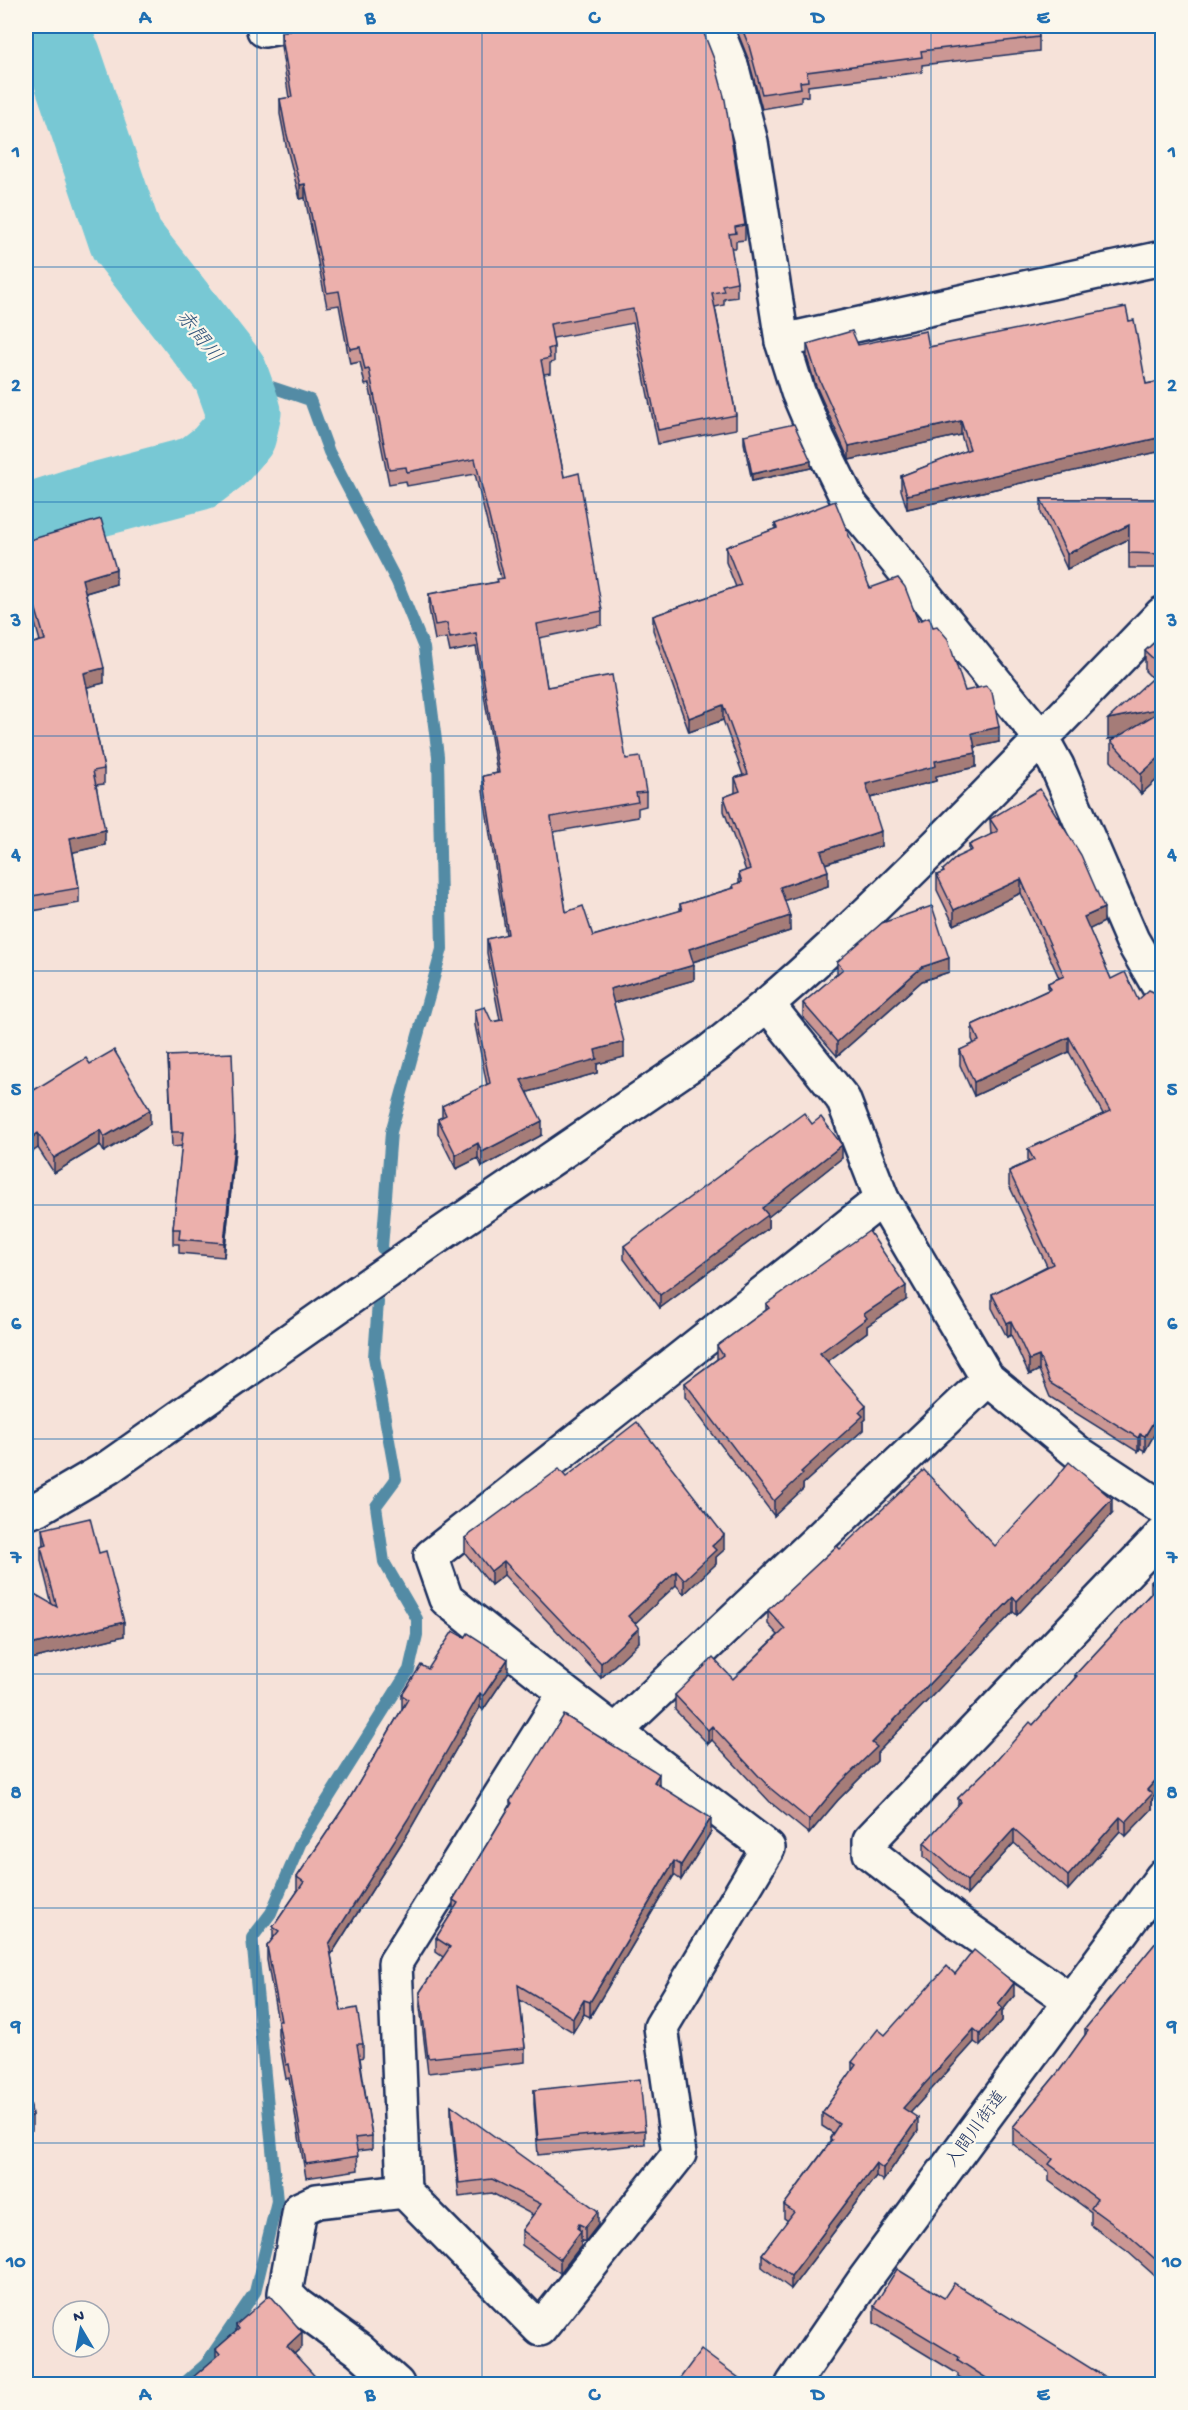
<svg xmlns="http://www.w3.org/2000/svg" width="1188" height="2410" font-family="'Gochi Hand','Klee One',sans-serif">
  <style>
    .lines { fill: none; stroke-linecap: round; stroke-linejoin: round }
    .stream { stroke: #538ba5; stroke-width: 12 }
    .river { stroke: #78c8d4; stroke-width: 75 }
    .minor-casing { stroke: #1b2f5e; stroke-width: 38 }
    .minor { stroke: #fbf7ec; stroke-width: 33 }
    .wall { fill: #cb9794; stroke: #1b2f5e; stroke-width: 1.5 }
    .shaded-wall { fill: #a57b78; stroke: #1b2f5e; stroke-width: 1.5 }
    .building { fill: #ecb0ac; stroke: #1b2f5e; stroke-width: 1.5 }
    .grid { fill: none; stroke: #1f6fb2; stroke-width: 1.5; stroke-opacity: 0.55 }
    .labels { text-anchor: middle; stroke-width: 4.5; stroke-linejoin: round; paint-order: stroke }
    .street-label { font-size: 18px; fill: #1b2f5e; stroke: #fbf7ec }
    .water-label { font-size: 20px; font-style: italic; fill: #32557c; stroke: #fbf7ec }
    .neatline { fill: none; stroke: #1f6fb2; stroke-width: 2 }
    .grid-label { font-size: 20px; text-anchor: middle; font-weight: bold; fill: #1f6fb2 }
  </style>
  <rect width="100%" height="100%" fill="#f6e2d9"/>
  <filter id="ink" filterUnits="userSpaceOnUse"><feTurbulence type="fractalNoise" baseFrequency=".0167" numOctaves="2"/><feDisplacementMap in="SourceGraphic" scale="12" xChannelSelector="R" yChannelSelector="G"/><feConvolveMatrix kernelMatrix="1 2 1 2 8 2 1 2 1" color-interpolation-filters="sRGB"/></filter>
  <g filter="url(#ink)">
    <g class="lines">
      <!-- stream -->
      <g class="stream">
        <polyline points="230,373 310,400 329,452 397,582 424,648 438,756 442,949 391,1132 382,1248"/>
        <polyline points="183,2384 206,2364 255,2292 277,2201 252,1938 271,1913 301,1842 409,1670 417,1635 417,1619 384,1562 376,1506 396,1479 374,1357 378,1302"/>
      </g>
      <!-- river -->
      <polyline class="river" points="26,522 84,503 198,473 220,456 239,434 244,412 230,373 126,240 64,57 47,26"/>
      <!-- minor casing -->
      <g class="minor-casing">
        <g id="minor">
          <polyline points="715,26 732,68 751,142 782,341 798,392 818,439 850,504 1042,739 1057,766 1132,940 1162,992"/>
          <polyline points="264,30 286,26"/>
          <polyline points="782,341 1162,258"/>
          <polyline points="768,1005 843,1099 882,1199 988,1379 1077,1452 1162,1508"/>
          <path d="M 26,1513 L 39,1508 L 109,1467 L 431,1241 L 709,1052 C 793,986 871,911 947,835 C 1019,762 1091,688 1162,614"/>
          <polyline points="565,1693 395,1963 404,2191 540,2329 679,2154 661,2027 768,1848 565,1693 446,1599 431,1556 882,1199"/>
          <polyline points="616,1731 988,1379"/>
          <polyline points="1070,2000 962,1925 870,1853 870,1840 1162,1535"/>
          <polyline points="397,2384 359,2350 297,2305 285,2293 300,2209 317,2201 404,2191"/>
          <polyline points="793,2384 865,2279 1162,1877"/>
        </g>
      </g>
      <!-- minor -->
      <use href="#minor" class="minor"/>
    </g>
    <!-- wall -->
    <g class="wall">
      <polygon points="735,26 1037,26 1039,37 1039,51 922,65 922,72 808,86 808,96 801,97 801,102 762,109 749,61"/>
      <polygon points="281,32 745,225 745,240 736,241 736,248 731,248 737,282 737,297 724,299 724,305 715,307 736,415 736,429 658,444 633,323 553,338 554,347 554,362 550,363 550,373 544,374 564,477 602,611 602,625 539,638 547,687 626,759 646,792 646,806 638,808 638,817 553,832 566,912 593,936 680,911 680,904 733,888 733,885 739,883 739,873 746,871 724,811 724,797 735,793 735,778 743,775 723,720 689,732 653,630 653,616 736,587 726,562 726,547 775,529 775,524 918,621 933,627 965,691 999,742 975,747 976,767 936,776 936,781 870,798 881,846 825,864 828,886 785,900 790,931 693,962 694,980 614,1003 624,1057 597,1064 597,1073 528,1092 542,1135 482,1167 478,1158 456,1169 438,1133 438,1119 442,1117 442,1106 487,1085 475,1025 475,1010 492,1022 500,1020 487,953 487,939 506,935 483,791 483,776 497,773 476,647 450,652 447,638 435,640 429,609 429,594 497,582 501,579 475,474 407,486 406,481 389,484 369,384 365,385 360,362 350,364 339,305 327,307 305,198 300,199 286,145 280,114 280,99 289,98 281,46"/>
      <polygon points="1129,321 1146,384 1162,381 1162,451 907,509 901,490 901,476 966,451 961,435 849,460 816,386 807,358 807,344 929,347"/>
      <polygon points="744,435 811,468 752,481 744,443"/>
      <polygon points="1041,499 1162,499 1162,568 1129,568 1129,539 1067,569 1041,513"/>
      <polygon points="26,541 116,584 86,593 104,683 87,687 104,769 104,784 96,785 105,845 73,852 79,888 79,903 26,912 26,645 40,641 26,591"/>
      <polygon points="1162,635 1162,775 1141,794 1111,761 1111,741 1117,737 1108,739 1152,678 1145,671 1145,651"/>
      <polygon points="990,819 1104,922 1089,929 1111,979 1138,1000 1162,996 1162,1437 1155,1433 1145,1451 1140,1448 1138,1452 1050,1397 1039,1370 1029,1375 1011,1335 1007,1337 992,1308 992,1294 1047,1266 1009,1185 1009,1171 1028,1162 1028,1149 1103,1114 1069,1052 974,1096 960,1065 960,1050 974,1044 972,1039 972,1025 1048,990 1048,983 1059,978 1021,893 954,925 937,890 937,875 943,873 943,870 969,852 969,845 991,835"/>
      <polygon points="837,962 949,972 922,981 837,1056 803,1017 803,1003 837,974"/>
      <polygon points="168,1056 235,1150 224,1257 179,1253 179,1244 173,1244 173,1229 182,1146 172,1147"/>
      <polygon points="90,1064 150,1124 104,1152 100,1145 54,1173 38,1148 26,1095"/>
      <polygon points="812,1124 842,1158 768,1217 768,1228 660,1308 624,1259 624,1246"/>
      <polygon points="906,1300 867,1326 867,1332 828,1361 866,1419 863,1422 863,1430 803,1484 803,1489 774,1516 685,1397 685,1383 717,1359 717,1346 766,1310 766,1304"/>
      <polygon points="566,1477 724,1550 716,1557 716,1564 684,1594 676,1585 635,1623 639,1642 601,1678 504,1575 491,1585 465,1553 465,1538"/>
      <polygon points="1112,1514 1017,1615 1013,1612 877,1753 877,1761 838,1800 809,1834 770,1802 712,1740 708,1744 675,1710 675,1695 733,1679 778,1635 768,1624 768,1610 840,1549 995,1546"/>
      <polygon points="43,1529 99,1553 124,1636 31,1659 31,1663 26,1665 26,1589 52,1605 41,1561 41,1547 44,1546"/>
      <polygon points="1162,1571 1152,1809 1126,1836 1120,1831 1068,1890 1014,1843 967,1895 924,1857 924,1843 958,1806 958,1798 1033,1725 1075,1678 1075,1675 1151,1593 1151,1582"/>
      <polygon points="428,1669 508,1673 483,1710 480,1707 408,1833 331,1955 341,2011 363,2044 363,2057 360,2058 372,2136 372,2149 357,2151 358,2170 306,2178 289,2078 286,2079 278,2035 278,2022 267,1960 267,1946 273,1939 273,1927 297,1892 297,1877 350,1798 402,1709 402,1695"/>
      <polygon points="659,1785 711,1832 681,1880 674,1875 590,2017 584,2014 573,2032 520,2000 525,2048 525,2062 428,2073 420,2007 420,1992 443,1957 436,1952 436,1938 453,1911 453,1900 510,1806 510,1801"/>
      <polygon points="1162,1935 1162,2282 1128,2252 1091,2225 1091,2212 1049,2181 1049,2172 1013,2144 1013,2127 1060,2070 1085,2035 1085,2029"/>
      <polygon points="955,1974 1014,1996 1002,2011 1002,2021 980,2046 974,2042 910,2113 918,2131 883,2181 876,2176 791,2289 762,2267 762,2254 788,2221 784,2218 784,2205 830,2142 830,2138 833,2133 822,2126 822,2113 852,2071 852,2062 885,2035"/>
      <polygon points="26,2016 31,2051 31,2065 26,2066"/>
      <polygon points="26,2073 32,2116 32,2130 26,2131"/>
      <polygon points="534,2090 645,2130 645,2144 538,2155 534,2104"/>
      <polygon points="451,2105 598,2225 585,2242 581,2240 581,2246 560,2273 522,2245 522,2230 533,2215 492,2193 459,2197 451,2120"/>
      <polygon points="944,2298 1116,2385 970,2385 958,2377 958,2374 874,2323 874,2306"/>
      <polygon points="236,2325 302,2347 294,2354 216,2358 216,2349 236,2332"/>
    </g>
    <!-- shaded-wall -->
    <g class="shaded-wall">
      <polygon points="305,184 305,198 300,199 300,185"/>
      <polygon points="961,421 961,435 849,460 849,446"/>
      <polygon points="1162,437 1162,451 907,509 907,495"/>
      <polygon points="811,461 811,468 752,481 752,474"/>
      <polygon points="1129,525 1129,539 1067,569 1067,554"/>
      <polygon points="116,569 116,584 82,594 82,579"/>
      <polygon points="104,668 104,683 84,688 84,673"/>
      <polygon points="723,705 723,720 689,732 689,718"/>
      <polygon points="1162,708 1162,728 1108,739 1108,719"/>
      <polygon points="999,727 999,742 972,748 972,733"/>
      <polygon points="976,753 976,767 936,776 936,781 866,799 866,784 935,761"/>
      <polygon points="1162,755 1162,775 1141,794 1141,774"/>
      <polygon points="105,830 105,845 70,853 70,838"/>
      <polygon points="881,831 881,846 821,865 821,851"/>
      <polygon points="828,871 828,886 780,902 780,887"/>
      <polygon points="1021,879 1021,893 954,925 954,910"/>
      <polygon points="1104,908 1104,922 1084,932 1084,917"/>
      <polygon points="790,916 790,931 689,963 689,949"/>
      <polygon points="949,958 949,972 922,981 837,1056 837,1042 922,967"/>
      <polygon points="694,965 694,980 610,1004 610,989"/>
      <polygon points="1069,1037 1069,1052 974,1096 974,1082"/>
      <polygon points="624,1042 624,1057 597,1064 597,1073 521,1094 521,1080 595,1050"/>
      <polygon points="150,1110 150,1124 104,1152 104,1137"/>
      <polygon points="542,1121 542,1135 482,1167 482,1152"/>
      <polygon points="100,1130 100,1145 54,1173 54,1158"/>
      <polygon points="38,1133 38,1148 26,1156 26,1142"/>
      <polygon points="235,1135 235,1150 224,1257 224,1243"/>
      <polygon points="478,1143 478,1158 456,1169 456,1155"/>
      <polygon points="842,1145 842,1158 768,1217 768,1228 660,1308 660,1295 762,1208"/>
      <polygon points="906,1286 906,1300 867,1326 867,1332 820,1367 820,1353 864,1314"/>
      <polygon points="1011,1321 1011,1335 1007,1337 1007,1323"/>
      <polygon points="1039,1356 1039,1370 1029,1375 1029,1360"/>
      <polygon points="866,1405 866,1419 863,1422 863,1430 803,1484 803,1489 774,1516 774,1501 801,1472"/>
      <polygon points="1155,1419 1155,1433 1145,1451 1145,1436"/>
      <polygon points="1140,1434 1140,1448 1138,1452 1138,1438"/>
      <polygon points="1112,1499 1112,1514 1017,1615 1017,1601"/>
      <polygon points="724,1535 724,1550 716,1557 716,1564 684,1594 684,1580 712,1546"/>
      <polygon points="504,1561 504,1575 491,1585 491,1571"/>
      <polygon points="676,1571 676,1585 628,1630 628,1616"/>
      <polygon points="1013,1597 1013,1612 877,1753 877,1761 838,1800 809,1834 809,1820 872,1743"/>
      <polygon points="124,1622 124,1636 31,1659 31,1663 26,1665 26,1650 30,1645"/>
      <polygon points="639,1628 639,1642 601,1678 601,1663"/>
      <polygon points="508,1659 508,1673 483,1710 483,1696"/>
      <polygon points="480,1693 480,1707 408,1833 329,1958 329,1944"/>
      <polygon points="712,1726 712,1740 708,1744 708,1730"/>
      <polygon points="1162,1773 1162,1787 1152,1799 1152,1809 1126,1836 1126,1822 1147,1790"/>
      <polygon points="659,1774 659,1788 654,1782"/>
      <polygon points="1120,1817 1120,1831 1068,1890 1068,1876"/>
      <polygon points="711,1818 711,1832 681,1880 681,1865"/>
      <polygon points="1014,1829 1014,1843 967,1895 967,1881"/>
      <polygon points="674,1861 674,1875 590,2017 590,2002"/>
      <polygon points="1014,1983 1014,1996 1002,2011 1002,2021 980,2046 980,2034 998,2004"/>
      <polygon points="584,2000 584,2014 573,2032 573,2018"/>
      <polygon points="974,2029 974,2042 903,2121 903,2108"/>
      <polygon points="918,2118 918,2131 883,2181 883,2168"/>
      <polygon points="876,2163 876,2176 791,2289 791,2276"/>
      <polygon points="598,2211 598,2225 585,2242 585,2227"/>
      <polygon points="579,2224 579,2234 581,2231 581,2246 560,2273 560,2259"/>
      <polygon points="302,2332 302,2347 287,2360 287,2346"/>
    </g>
    <!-- building -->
    <g class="building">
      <polygon points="317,26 701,26 714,59 725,100 745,225 735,227 736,233 729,234 737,282 722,285 724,291 712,293 736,415 658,430 633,309 550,324 554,347 548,349 550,358 541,360 564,477 579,473 602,611 537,624 547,687 612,675 626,759 640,757 646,792 636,793 638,802 551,817 566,912 583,906 593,936 682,910 680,904 734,888 733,885 742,882 739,873 750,869 724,797 740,791 735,778 748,774 723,705 689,718 653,616 741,585 726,547 777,528 775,524 835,501 870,588 898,578 905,587 918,621 929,617 933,627 937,626 948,639 965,691 986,686 992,692 999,727 972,733 976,753 935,761 936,766 866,784 881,831 821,851 828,871 780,887 790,916 689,949 694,965 610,989 624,1042 595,1050 597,1059 521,1080 542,1121 482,1152 478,1143 456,1155 438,1119 446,1115 442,1106 490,1083 475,1010 485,1007 492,1022 503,1020 487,939 508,934 483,776 499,773 476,633 450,638 447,623 435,625 429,594 498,582 497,579 504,578 475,459 407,472 406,467 389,469 369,369 365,370 360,347 350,349 339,291 327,293 305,184 300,185 286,131 280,99 292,97 281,32"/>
      <polygon points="741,26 1037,26 1039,37 921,51 922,57 807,72 808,81 800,82 801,88 762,94 749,46"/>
      <polygon points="1126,307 1129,321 1134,320 1146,384 1162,381 1162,437 907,495 901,476 970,449 961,421 849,446 816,372 807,344 852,331 858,345 926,331 929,347"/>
      <polygon points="794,424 811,461 752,474 744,435"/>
      <polygon points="1041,499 1162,499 1162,554 1129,553 1129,525 1067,554"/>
      <polygon points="101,519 116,569 82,579 104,668 84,673 104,769 93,771 105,830 70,838 79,888 26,897 26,645 45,640 26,576 26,541"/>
      <polygon points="1162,635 1162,667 1145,651"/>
      <polygon points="1162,669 1162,708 1108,719"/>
      <polygon points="1162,710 1162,755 1141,774 1111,741"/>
      <polygon points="1040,789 1081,855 1104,908 1084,917 1111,979 1125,972 1138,1000 1149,990 1162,996 1162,1423 1155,1419 1145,1436 1140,1434 1138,1438 1050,1383 1039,1356 1029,1360 1011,1321 1007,1323 992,1294 1053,1264 1009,1171 1034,1160 1028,1149 1110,1111 1069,1037 974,1082 960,1050 979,1041 972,1025 1051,989 1048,983 1064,976 1021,879 954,910 937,875 944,872 943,870 957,857 972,850 969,845 998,831 990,819"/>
      <polygon points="932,906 949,958 922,967 837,1042 803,1003 843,969 837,962 882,923"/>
      <polygon points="114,1050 150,1110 104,1137 100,1130 54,1158 38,1133 26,1142 26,1095 86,1058 90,1064"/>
      <polygon points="232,1053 235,1135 224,1243 179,1239 180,1229 173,1229 183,1132 172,1132 168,1056"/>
      <polygon points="804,1113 812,1124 821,1117 842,1145 762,1208 768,1215 660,1295 624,1246"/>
      <polygon points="869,1231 906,1286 864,1314 867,1318 820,1353 866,1405 859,1412 863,1416 801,1472 803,1474 774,1501 685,1383 723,1355 717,1346 769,1308 766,1304"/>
      <polygon points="637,1422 724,1535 712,1546 716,1550 684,1580 676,1571 628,1616 639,1628 601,1663 504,1561 491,1571 465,1538 559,1469 566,1477"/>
      <polygon points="1069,1462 1112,1499 1017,1601 1013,1597 872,1743 877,1747 838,1785 809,1820 770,1788 712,1726 708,1730 675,1695 713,1658 733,1679 785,1629 768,1610 837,1546 840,1549 924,1470 995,1546 1042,1496"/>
      <polygon points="90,1518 99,1553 106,1551 124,1622 30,1645 31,1649 26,1650 26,1589 57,1607 41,1547 47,1545 43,1529"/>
      <polygon points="1162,1571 1162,1773 1147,1790 1152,1794 1126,1822 1120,1817 1068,1876 1014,1829 967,1881 924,1843 961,1802 958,1798 998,1759 1030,1722 1033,1725 1077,1676 1075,1675 1157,1587 1151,1582"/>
      <polygon points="453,1631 465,1638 468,1633 508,1659 483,1696 480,1693 408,1819 329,1944 341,2011 357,2008 363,2044 357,2044 372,2136 355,2138 358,2156 306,2164 289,2064 286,2065 278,2021 281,2021 267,1946 279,1931 273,1927 304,1882 297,1877 350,1798 408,1699 402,1695 421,1665 428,1669"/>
      <polygon points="564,1715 653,1770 659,1774 654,1782 711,1818 681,1865 674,1861 590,2002 584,2000 573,2018 518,1985 525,2048 428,2058 420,1992 450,1947 436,1938 458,1903 453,1900 512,1803 510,1801"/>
      <polygon points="1162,1935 1162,2265 1128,2235 1091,2208 1097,2199 1049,2164 1053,2159 1013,2127 1060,2070 1088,2031 1085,2029"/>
      <polygon points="974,1950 1014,1983 998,2004 1002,2008 980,2034 974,2029 903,2108 918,2118 883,2168 876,2163 791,2276 762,2254 794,2212 784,2205 832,2140 830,2138 839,2124 822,2113 856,2065 852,2062 878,2029 885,2035 947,1966 955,1974"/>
      <polygon points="26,2016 31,2051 26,2052"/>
      <polygon points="26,2073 32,2116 26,2117"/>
      <polygon points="640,2079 645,2130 538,2140 534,2090"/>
      <polygon points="451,2105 598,2211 585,2227 579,2224 577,2228 581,2231 560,2259 522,2230 541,2204 492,2179 459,2183"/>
      <polygon points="897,2269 944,2298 954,2283 1116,2384 997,2385 958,2360 959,2357 874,2306"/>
      <polygon points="270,2295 302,2332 287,2346 323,2385 184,2385 220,2354 216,2349 239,2329 236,2325"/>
      <polygon points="701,2350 743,2381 740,2385 675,2385"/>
      <polygon points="352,2379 357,2385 345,2385"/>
      <polygon points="380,2379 389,2385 374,2385"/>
      <polygon points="368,2380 372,2385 362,2385"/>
    </g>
  </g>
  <!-- grid -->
  <path class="grid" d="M 257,26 L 257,2384M 482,26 L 482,2384M 706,26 L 706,2384M 931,26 L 931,2384M 26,267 L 1162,267M 26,502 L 1162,502M 26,736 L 1162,736M 26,971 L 1162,971M 26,1205 L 1162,1205M 26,1439 L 1162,1439M 26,1674 L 1162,1674M 26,1908 L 1162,1908M 26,2143 L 1162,2143"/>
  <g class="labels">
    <!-- street labels -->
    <g class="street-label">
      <text transform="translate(975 2128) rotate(-54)" y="6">入間川街道</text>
    </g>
    <!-- water labels -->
    <g class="water-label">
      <text transform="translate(200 335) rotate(52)" y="7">赤間川</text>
    </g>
  </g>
  <!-- margin -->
  <rect width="1188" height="2410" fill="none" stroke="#fbf7ec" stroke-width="66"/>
  <!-- north arrow -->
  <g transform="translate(81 2329) rotate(350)"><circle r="28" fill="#fbf7ec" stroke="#a1a7b3" stroke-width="1.5"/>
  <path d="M0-4.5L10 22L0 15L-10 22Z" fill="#1f6fb2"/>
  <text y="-9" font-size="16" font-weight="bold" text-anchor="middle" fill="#1b2f5e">N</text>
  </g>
  <rect x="33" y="33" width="1122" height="2344" class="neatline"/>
  <g class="grid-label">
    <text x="145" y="23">A</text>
    <text x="370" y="23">B</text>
    <text x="594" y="23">C</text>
    <text x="818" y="23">D</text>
    <text x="1043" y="23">E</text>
    <text x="16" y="157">1</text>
    <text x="1172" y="157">1</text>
    <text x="16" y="391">2</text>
    <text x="1172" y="391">2</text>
    <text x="16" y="626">3</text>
    <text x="1172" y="626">3</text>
    <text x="16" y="860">4</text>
    <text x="1172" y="860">4</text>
    <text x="16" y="1095">5</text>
    <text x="1172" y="1095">5</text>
    <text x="16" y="1329">6</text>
    <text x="1172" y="1329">6</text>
    <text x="16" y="1563">7</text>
    <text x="1172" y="1563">7</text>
    <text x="16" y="1798">8</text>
    <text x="1172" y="1798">8</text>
    <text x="16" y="2032">9</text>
    <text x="1172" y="2032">9</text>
    <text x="16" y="2267">10</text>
    <text x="1172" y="2267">10</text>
    <text x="145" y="2400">A</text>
    <text x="370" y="2400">B</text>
    <text x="594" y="2400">C</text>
    <text x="818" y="2400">D</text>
    <text x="1043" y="2400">E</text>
  </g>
</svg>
